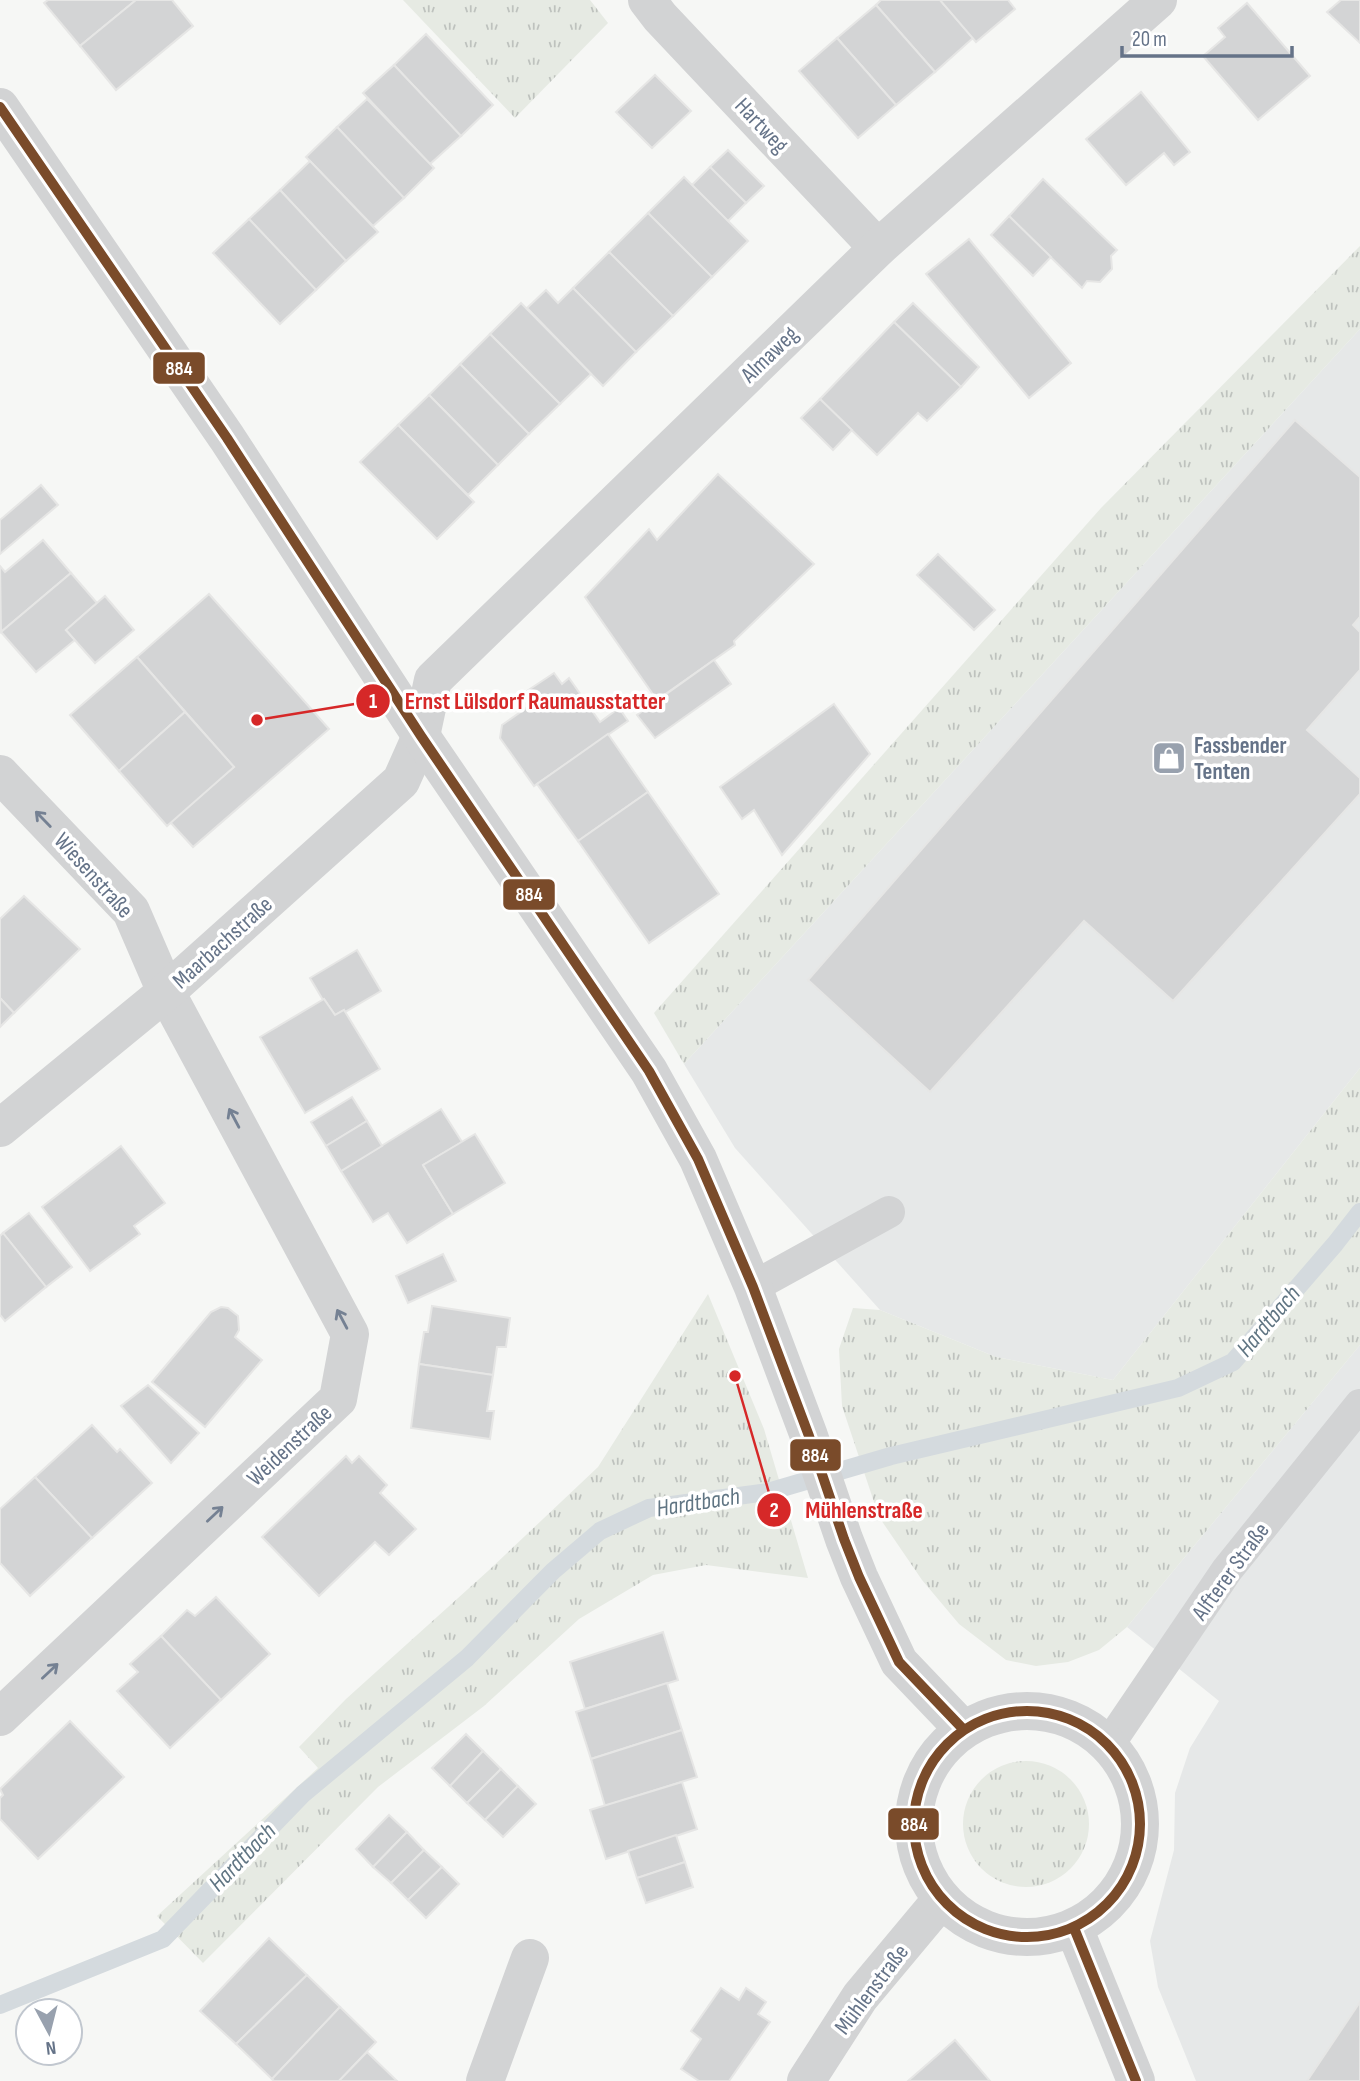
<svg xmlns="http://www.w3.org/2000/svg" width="1360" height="2081" font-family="'Sofia Sans Condensed',sans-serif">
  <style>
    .built { fill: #e6e8e8 }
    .grass { fill: url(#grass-tufts) }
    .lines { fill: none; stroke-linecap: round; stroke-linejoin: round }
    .stream { stroke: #d4dade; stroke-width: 18 }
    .building { fill: #d3d4d5; stroke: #e6e6e5; stroke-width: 2 }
    .service { stroke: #d2d3d4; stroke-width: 32 }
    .minor { stroke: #d2d3d4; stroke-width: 38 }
    .tertiary { stroke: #d2d3d4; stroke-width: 38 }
    .bus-1-casing { stroke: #fff; stroke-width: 16 }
    .bus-1 { stroke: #7a4b2a; stroke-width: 10 }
    .oneway { stroke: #758193 }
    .labels { text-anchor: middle; stroke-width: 7; stroke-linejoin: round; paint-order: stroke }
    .street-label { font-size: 23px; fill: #657388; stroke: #fff }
    .poi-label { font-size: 23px; font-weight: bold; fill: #657388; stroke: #fff; text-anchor: start }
    .water-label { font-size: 24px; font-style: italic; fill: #607583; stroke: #fff }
    .leader { fill: none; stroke: #d62828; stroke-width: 2.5 }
    .callout-dot { fill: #d62828; stroke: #fff; stroke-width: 2.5 }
    .mark-label { font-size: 21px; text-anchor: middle; font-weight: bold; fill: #fff }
    .callout-label { font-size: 24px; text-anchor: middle; font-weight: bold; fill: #d62828; stroke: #fff; stroke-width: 7; stroke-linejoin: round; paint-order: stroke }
    .line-badge { stroke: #fff; stroke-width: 2.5 }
    .badge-label { font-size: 19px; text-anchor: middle; font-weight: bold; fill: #fff }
  </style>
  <defs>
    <pattern id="grass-tufts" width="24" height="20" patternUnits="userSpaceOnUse" patternTransform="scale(1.75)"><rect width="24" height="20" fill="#e6eae3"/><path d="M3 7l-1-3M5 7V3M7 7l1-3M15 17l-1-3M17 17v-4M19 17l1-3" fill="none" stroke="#bec2be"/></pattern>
  </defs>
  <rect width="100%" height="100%" fill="#f6f7f5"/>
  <!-- built -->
  <g class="built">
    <polygon points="1360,329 1360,1068 1113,1380 996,1357 880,1310 735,1148 684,1064"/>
    <polygon points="1360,1345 1360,2081 1196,2081 1158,1987 1150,1941 1174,1850 1175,1793 1190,1748 1219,1701 1127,1627"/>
  </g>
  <!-- grass -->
  <g class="grass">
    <polygon points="403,0 590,0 608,23 515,118"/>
    <polygon points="1360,246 1360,329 684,1064 654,1013 1101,508"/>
    <polygon points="1360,1068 1360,1345 1127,1627 1099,1650 1068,1662 1036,1666 1006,1660 959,1624 922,1580 879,1517 842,1406 839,1349 853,1308 880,1310 996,1357 1113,1380"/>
    <polygon points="708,1294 764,1429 808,1578 706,1565 653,1575 579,1619 484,1706 378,1787 203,1963 157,1916 318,1768 299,1747 346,1699 488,1571 598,1467"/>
    <circle cx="1026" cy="1824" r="63"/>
  </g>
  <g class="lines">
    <!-- stream -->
    <polyline class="stream" points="0,2005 163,1939 303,1794 467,1658 553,1571 600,1531 649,1508 768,1492 891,1456 1178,1388 1233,1362 1335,1244 1360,1212"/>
  </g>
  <!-- building -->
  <g class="building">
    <polygon points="48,0 136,0 80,46 44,3"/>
    <polygon points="136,0 172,0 193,26 116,90 80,46"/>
    <polygon points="881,0 940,0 973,38 935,72 876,5"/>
    <polygon points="940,0 1008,0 1015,9 976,42"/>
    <polygon points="1341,0 1360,0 1360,43 1327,12"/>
    <polygon points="1247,3 1310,76 1258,120 1203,56 1225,37 1218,28"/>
    <polygon points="876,5 935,72 896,105 837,38"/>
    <polygon points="426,34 493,105 461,136 394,65"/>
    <polygon points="837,38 896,105 858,138 799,71"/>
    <polygon points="394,65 461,136 430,164 363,93"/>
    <polygon points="655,75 691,111 652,148 616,112"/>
    <polygon points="1141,92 1190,152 1174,165 1164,153 1126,185 1086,139"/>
    <polygon points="367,99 434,168 404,198 337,127"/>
    <polygon points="337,127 404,198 373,226 306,157"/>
    <polygon points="728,150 764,186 746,203 710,167"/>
    <polygon points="310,161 378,232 346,261 280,190"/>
    <polygon points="710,167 746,203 728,221 692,185"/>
    <polygon points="684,177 748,241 712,277 648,213"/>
    <polygon points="1043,179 1117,250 1111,256 1112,269 1100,282 1087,281 1082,288 1009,216"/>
    <polygon points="280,190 346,261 316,290 249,219"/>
    <polygon points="648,213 712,277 673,316 609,252"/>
    <polygon points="1009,216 1051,257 1033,276 991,235"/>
    <polygon points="249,219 316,290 280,324 213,253"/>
    <polygon points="969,239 1071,363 1029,398 926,274"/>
    <polygon points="609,252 673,316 636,352 573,288"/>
    <polygon points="573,288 636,352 603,386 527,308 546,290 558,303"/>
    <polygon points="521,303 591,374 560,404 490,334"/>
    <polygon points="913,303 979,367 961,387 894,322"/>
    <polygon points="894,322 961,387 927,421 918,413 877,455 820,399"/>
    <polygon points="490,334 560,404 529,434 460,364"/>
    <polygon points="460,364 529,434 498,465 429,395"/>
    <polygon points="429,395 498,465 468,495 398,425"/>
    <polygon points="820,399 852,430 833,450 801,418"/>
    <polygon points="1295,420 1360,477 1360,617 1353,625 1360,632 1360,670 1307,730 1360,778 1360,794 1173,1001 1084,921 930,1092 808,980"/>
    <polygon points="398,425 474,502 437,539 360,462"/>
    <polygon points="718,474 814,564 734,641 735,645 657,700 585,597 649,529 657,540"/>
    <polygon points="41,485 58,505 0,554 0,520"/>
    <polygon points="43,540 71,573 1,632 0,566 5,572"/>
    <polygon points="938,554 995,610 974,630 917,575"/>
    <polygon points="71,573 97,603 66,630 75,640 36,672 1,632"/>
    <polygon points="209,594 329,729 193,847 170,822 234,767 137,657"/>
    <polygon points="105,596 134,630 95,663 66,630"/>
    <polygon points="137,657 185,712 119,771 70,715"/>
    <polygon points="714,660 731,684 655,738 637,715"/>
    <polygon points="554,673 562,684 569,678 600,722 619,708 628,721 534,786 500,738 502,725 532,704 524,693"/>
    <polygon points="834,704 870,754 782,855 754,810 742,819 720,787"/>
    <polygon points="185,712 234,767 167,826 119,771"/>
    <polygon points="608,734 648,792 578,841 537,784"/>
    <polygon points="648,792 719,894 649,943 578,841"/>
    <polygon points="24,896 80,949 14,1013 0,998 0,919"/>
    <polygon points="357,950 381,991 345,1012 344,1010 335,1015 324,999 323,1000 310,978"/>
    <polygon points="0,998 14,1013 0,1027"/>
    <polygon points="324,999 335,1015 344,1010 380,1069 305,1113 260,1037"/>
    <polygon points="352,1097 367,1121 326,1146 311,1122"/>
    <polygon points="441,1109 462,1142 423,1165 453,1214 407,1243 388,1213 373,1222 341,1171"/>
    <polygon points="367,1121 382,1146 341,1171 326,1146"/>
    <polygon points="475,1134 505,1183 453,1214 423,1165"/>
    <polygon points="121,1146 165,1203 134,1226 140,1234 90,1271 42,1207"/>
    <polygon points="29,1213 72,1267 46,1287 3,1233"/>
    <polygon points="3,1233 46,1287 5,1321 0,1315 0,1236"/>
    <polygon points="443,1254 456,1281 408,1303 396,1276"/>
    <polygon points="432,1306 510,1318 506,1347 497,1347 493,1375 419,1364 424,1332 428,1332"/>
    <polygon points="221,1307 228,1308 238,1316 239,1330 235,1337 262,1360 205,1427 152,1382 211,1312"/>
    <polygon points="419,1364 493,1375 487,1411 494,1411 490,1439 411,1428"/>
    <polygon points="148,1385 199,1433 171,1463 121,1406"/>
    <polygon points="92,1425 117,1452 120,1449 152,1483 92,1538 35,1477"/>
    <polygon points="346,1456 352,1463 359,1456 387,1485 380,1493 416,1529 389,1555 375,1542 319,1596 262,1537"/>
    <polygon points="35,1477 92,1538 30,1596 0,1563 0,1509"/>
    <polygon points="216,1597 270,1654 221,1700 161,1636 187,1610 195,1616"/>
    <polygon points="663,1632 678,1680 585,1709 570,1662"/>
    <polygon points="161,1636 221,1700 170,1748 117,1691 138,1672 130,1664"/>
    <polygon points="667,1683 682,1730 591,1759 576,1712"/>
    <polygon points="70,1721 124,1777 38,1859 0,1819 0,1798 3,1795 0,1789"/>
    <polygon points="682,1730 697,1777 605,1806 591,1759"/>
    <polygon points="466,1734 483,1751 450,1786 432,1768"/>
    <polygon points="483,1751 501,1769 467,1803 450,1786"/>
    <polygon points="501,1769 518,1786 485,1820 467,1803"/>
    <polygon points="682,1782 697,1829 606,1859 590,1810"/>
    <polygon points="518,1786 536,1804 503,1837 485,1820"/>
    <polygon points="389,1815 407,1832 373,1867 356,1849"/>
    <polygon points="407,1832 424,1850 391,1883 373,1867"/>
    <polygon points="676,1835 685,1862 637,1878 628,1851"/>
    <polygon points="424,1850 442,1867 408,1900 391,1883"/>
    <polygon points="685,1862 693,1887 646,1903 637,1878"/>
    <polygon points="442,1867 459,1884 426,1918 408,1900"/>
    <polygon points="269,1938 307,1975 236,2044 200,2011"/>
    <polygon points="307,1975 340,2007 272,2079 236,2044"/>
    <polygon points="721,1988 739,2000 746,1988 766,2002 758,2014 770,2022 729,2081 699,2081 681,2069 701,2039 691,2031"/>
    <polygon points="1360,2002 1360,2081 1307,2081"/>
    <polygon points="340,2007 376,2042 339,2081 274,2081 272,2079"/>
    <polygon points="955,2040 990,2081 908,2081"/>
    <polygon points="367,2052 397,2081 339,2081"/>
  </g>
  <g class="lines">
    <!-- service -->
    <g class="service">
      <polyline points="753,1287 889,1212"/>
      <polyline points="1109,1744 1227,1570 1360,1405"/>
    </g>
    <!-- minor -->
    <g class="minor">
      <polyline points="647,0 660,17 878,248"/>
      <polyline points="0,774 131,911 166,992 350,1334 338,1399 0,1717"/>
      <polyline points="0,1128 166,992 401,781 421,736 433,680 878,248 1158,0"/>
      <polyline points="485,2081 530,1958"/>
      <polyline points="806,2081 860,1997 941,1900"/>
    </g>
    <!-- tertiary -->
    <g class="tertiary">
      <polyline points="0,107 227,438 421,736 649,1071 698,1159 753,1287 809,1436 844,1539 859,1577 899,1662 963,1729"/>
      <circle cx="1027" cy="1824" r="113"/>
      <polyline points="1074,1928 1136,2081"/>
    </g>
    <!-- bus-1 casing -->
    <g class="bus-1-casing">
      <g id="bus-1">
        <polyline points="0,107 227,438 421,736 649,1071 698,1159 753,1287 809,1436 844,1539 859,1577 899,1662 963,1729"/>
        <circle cx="1027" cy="1824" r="113"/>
        <polyline points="1074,1928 1136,2081"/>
      </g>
    </g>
    <!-- bus-1 -->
    <use href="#bus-1" class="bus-1"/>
  </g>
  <!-- one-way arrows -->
  <defs><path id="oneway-shaft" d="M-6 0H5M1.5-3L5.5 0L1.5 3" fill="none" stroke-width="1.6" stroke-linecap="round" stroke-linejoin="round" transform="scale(1.75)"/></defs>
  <g class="oneway">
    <use href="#oneway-shaft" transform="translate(43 819) rotate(-134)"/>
    <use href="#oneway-shaft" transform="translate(234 1118) rotate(-118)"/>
    <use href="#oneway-shaft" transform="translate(342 1319) rotate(-118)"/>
    <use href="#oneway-shaft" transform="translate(215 1514) rotate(-43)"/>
    <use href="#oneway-shaft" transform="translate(50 1671) rotate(-43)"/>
  </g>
  <!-- icons -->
  <defs>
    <g id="shop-square" transform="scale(1.75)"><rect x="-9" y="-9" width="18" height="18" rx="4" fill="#98a1ae" stroke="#fff"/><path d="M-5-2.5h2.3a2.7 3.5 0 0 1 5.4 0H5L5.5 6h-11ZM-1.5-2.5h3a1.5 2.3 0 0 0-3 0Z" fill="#fff"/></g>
  </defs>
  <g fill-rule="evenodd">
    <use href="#shop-square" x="1169" y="758"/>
  </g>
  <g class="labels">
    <!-- street labels -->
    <g class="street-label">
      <text transform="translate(762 125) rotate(47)" y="8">Hartweg</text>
      <text transform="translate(769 354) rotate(-44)" y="8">Almaweg</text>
      <text transform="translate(94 875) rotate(48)" y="8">Wiesenstraße</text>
      <text transform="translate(222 942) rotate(-42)" y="8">Maarbachstraße</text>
      <text transform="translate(289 1445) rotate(-43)" y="8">Weidenstraße</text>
      <text transform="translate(1230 1571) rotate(-54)" y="8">Alfterer Straße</text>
      <text transform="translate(871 1989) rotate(-53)" y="8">Mühlenstraße</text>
    </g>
    <!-- poi labels -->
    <g class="poi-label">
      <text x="1194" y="753">Fassbender<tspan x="1194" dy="26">Tenten</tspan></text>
    </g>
    <!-- water labels -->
    <g class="water-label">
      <text transform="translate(1268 1321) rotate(-50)" y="8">Hardtbach</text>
      <text transform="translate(698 1502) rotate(-9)" y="8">Hardtbach</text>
      <text transform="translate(242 1857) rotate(-46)" y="8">Hardtbach</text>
    </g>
  </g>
  <!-- callouts -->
  <path class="leader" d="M257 720L373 701M735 1376L774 1510"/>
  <g class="callout-dot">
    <circle cx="257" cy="720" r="7"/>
    <circle cx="735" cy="1376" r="7"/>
    <circle cx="373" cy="701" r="18"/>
    <circle cx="774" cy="1510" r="18"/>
  </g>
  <g class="mark-label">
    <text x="373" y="708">1</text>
    <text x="774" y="1517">2</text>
  </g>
  <g class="callout-label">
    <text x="535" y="709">Ernst Lülsdorf Raumausstatter</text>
    <text x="864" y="1518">Mühlenstraße</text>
  </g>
  <g class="line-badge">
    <rect x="152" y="351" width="54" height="34" rx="7" fill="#7a4b2a"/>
    <rect x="502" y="878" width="54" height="33" rx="7" fill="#7a4b2a"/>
    <rect x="789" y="1438" width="53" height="34" rx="7" fill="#7a4b2a"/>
    <rect x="887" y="1807" width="53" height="34" rx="7" fill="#7a4b2a"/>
  </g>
  <g class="badge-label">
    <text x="179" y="375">884</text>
    <text x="529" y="901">884</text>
    <text x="815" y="1462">884</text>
    <text x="914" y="1831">884</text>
  </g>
  <!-- north arrow -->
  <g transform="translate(49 2032) rotate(173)"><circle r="33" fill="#ffffff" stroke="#c1c7cf" stroke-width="2"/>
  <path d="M0-5L12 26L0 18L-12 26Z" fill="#98a1ae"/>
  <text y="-10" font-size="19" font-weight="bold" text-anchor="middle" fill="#657388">N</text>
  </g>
  <!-- scale -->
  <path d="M1122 46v10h170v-10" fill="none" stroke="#657388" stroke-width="3.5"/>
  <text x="1132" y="46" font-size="21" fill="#657388" stroke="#ffffff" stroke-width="5" paint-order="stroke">20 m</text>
</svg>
